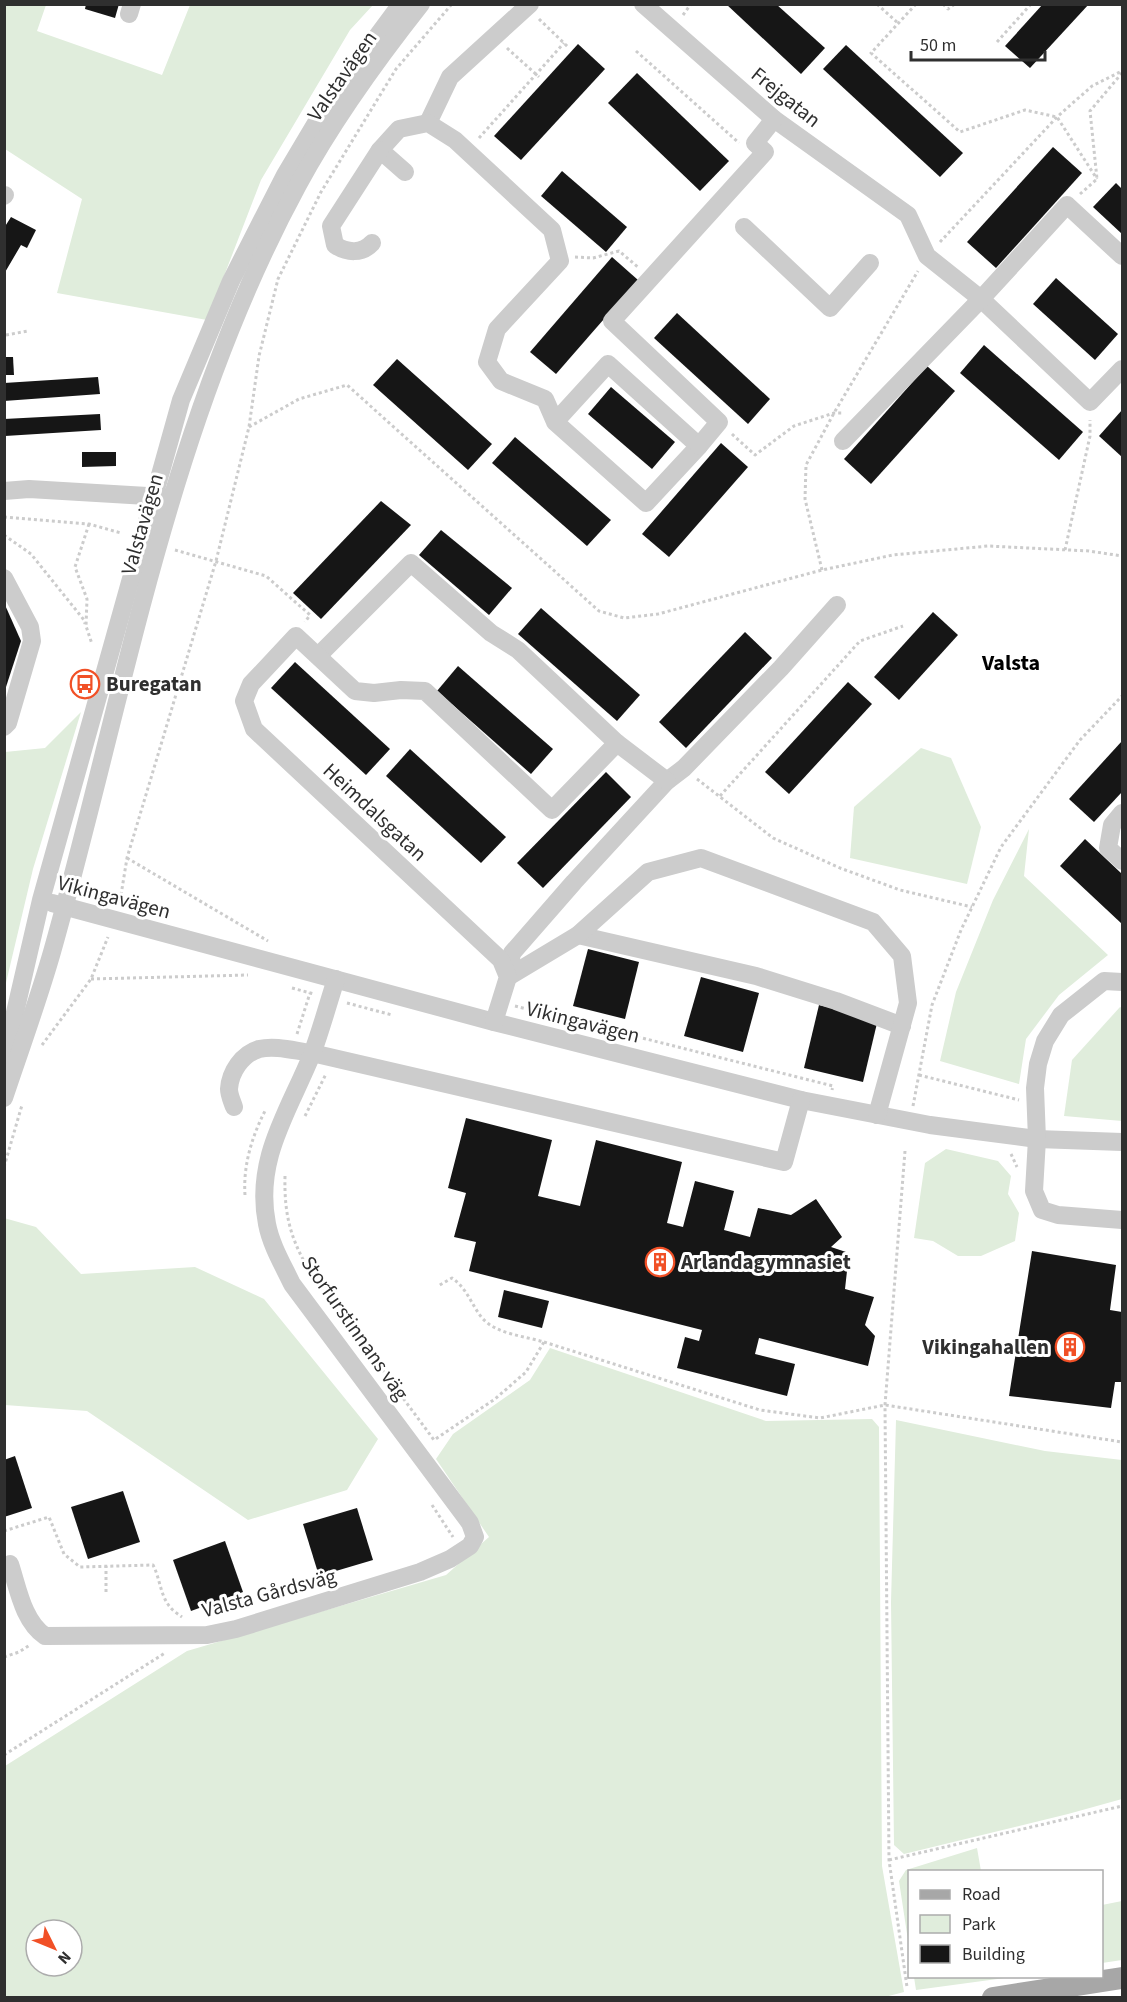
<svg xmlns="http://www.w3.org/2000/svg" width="1127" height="2002" font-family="'Source Sans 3',sans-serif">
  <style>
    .green { fill: #e0eddc; fill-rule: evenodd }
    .building { fill: #161616 }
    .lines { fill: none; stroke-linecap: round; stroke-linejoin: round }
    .path { stroke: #ccc; stroke-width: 3; stroke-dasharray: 3 3; stroke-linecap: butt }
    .minor { stroke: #ccc; stroke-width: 18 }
    .major { stroke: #a7a7a7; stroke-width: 22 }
    .labels { text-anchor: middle; stroke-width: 6; stroke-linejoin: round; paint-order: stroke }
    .street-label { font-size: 21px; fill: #2f2f2f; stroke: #fff }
    .poi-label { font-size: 21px; font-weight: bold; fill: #2f2f2f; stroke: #fff; text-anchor: start }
    .neighbourhood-label { font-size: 22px; font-weight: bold; fill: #000; stroke: #fff }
  </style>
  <rect width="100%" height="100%" fill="#fff"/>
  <!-- green -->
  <g class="green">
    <polygon points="4,5 46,5 37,31 162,75 190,5 373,5 350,30 261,180 207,320 57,293 82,199 5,149"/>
    <polygon points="81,712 33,869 5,987 5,752 45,748"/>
    <polygon points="921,748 951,758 981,827 967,884 850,858 854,807"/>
    <polygon points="1029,829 1024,876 1108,955 1059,995 1026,1039 1019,1084 940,1061 956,992 993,900"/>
    <polygon points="1120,1007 1122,1008 1122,1121 1064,1116 1072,1060"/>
    <polygon points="946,1149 998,1161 1011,1176 1008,1194 1019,1213 1015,1241 981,1256 958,1256 933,1241 914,1238 925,1163"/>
    <polygon points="4,1218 36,1227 81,1274 195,1267 264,1299 378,1439 347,1490 248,1520 87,1411 5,1405"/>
    <path d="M 550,1348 L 766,1421 L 872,1419 L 879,1427 L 882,1866 L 904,1992 L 881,1998 L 5,1998 L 5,1766 L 187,1651 L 446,1575 L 489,1537 L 436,1459 L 453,1434 L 530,1380 ZM 36,1930 L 72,1930 L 72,1966 L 36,1966 Z"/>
    <polygon points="896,1420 1045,1451 1122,1460 1122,1799 1068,1814 904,1854 894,1845 891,1602"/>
    <polygon points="977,1848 981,1871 910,1872 909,1947 899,1881 906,1870"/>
    <polygon points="1122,1901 1122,1960 1102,1963 1102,1905"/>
    <polygon points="914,1977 914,1976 1012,1977 916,1990"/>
  </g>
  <!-- building -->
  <g class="building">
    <polygon points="86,4 119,4 115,18 85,9"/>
    <polygon points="726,4 776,4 825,48 801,74"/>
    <polygon points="1043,4 1089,4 1030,68 1005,46"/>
    <polygon points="578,44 605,69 521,160 494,136"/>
    <polygon points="846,45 963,153 940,177 823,69"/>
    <polygon points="637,73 729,161 700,191 608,103"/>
    <polygon points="1053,147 1082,173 996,268 967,242"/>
    <polygon points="562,171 627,227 606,252 541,196"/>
    <polygon points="1116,183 1122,189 1122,234 1093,207"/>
    <polygon points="11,217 36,230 27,248 21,245 4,274 4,228"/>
    <polygon points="612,257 638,280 556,374 530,352"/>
    <polygon points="1056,278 1118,334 1095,360 1033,304"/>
    <polygon points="677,313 770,399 748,424 654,338"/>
    <polygon points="984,345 1083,432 1059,460 960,373"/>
    <polygon points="4,357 13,357 14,375 4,375"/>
    <polygon points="397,359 492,444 468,470 373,385"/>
    <polygon points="927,366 955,391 871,484 844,459"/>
    <polygon points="98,377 100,394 4,401 4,383"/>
    <polygon points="611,387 675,442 652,469 588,414"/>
    <polygon points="1122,410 1122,457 1099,436"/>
    <polygon points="100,414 101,430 5,436 4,419"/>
    <polygon points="515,437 611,520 587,546 492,463"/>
    <polygon points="721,443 748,467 669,557 642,534"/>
    <polygon points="82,452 116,452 116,466 82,467"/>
    <polygon points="381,501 411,525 321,619 293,593"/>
    <polygon points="441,530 512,588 489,615 419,555"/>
    <polygon points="5,605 21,641 5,690"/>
    <polygon points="541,608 640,695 617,721 518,634"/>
    <polygon points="933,612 958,635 899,700 874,677"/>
    <polygon points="745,632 772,658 686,748 659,722"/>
    <polygon points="295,662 390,749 366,775 271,688"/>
    <polygon points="458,666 553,749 531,774 437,691"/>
    <polygon points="848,682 872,704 789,794 765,772"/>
    <polygon points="1122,741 1122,792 1094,822 1069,799"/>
    <polygon points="410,749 506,837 481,863 386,776"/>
    <polygon points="606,772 631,797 543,888 517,863"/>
    <polygon points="1085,839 1122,874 1122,924 1060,866"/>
    <polygon points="588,949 639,962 625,1019 573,1006"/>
    <polygon points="701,977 759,993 743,1052 684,1036"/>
    <polygon points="819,1005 878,1019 863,1082 804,1068"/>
    <polygon points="466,1118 552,1140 538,1196 580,1206 596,1140 682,1162 667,1223 683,1227 695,1181 734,1191 724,1230 750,1237 758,1208 791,1215 816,1199 842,1237 831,1247 849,1253 845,1289 874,1297 865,1325 875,1336 868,1366 759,1338 755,1354 795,1364 787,1396 677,1368 685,1337 699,1341 702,1330 469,1271 476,1242 454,1237 466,1193 448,1188"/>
    <polygon points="1032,1251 1116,1265 1110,1310 1122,1312 1122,1382 1115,1382 1111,1408 1009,1396"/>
    <polygon points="504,1290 549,1301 542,1328 498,1317"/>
    <polygon points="15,1456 32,1508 4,1517 4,1460"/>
    <polygon points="123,1491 140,1542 88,1559 71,1507"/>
    <polygon points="357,1508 373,1560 319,1576 303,1524"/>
    <polygon points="225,1541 243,1592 191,1611 173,1560"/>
  </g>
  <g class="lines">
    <!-- path -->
    <g class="path">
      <polyline points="877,4 899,24"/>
      <polyline points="916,4 871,53 960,132 1025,110 1057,117 1097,179"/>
      <polyline points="943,4 948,9 955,4"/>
      <polyline points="683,15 691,4"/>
      <polyline points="539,19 568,47"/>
      <polyline points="997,42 1031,4"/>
      <polyline points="507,48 539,77"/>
      <polyline points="636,51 739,143"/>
      <polyline points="479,138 564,43"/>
      <polyline points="1080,194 1097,179 1090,111 1122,73"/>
      <polyline points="940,242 1057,117 1092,86 1122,71"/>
      <polyline points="575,257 593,258 619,251 639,268"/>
      <polyline points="6,335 28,331"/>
      <polyline points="249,427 299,399 347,385 599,611 624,618 658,614 822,570 893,555 988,546 1089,551 1122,556"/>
      <polyline points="732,434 755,455 794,426 834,413 844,413"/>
      <polyline points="4,517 89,524 121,533"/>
      <polyline points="89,524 75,567 87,599 86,626 92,644"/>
      <polyline points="4,535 31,554 84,620 85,624"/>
      <polyline points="175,550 266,576 310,615 305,622"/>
      <polyline points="1065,550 1090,436 1090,420"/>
      <polyline points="822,570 805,499 806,465 834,413 918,271"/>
      <polyline points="697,779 773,838 840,868 900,890 972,907"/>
      <polyline points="720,796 860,641 903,626"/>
      <polyline points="127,858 268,941"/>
      <polyline points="121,895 127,858 216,561 249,427 259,356 278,279 321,192 396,69 452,4"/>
      <polyline points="91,979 248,975"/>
      <polyline points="292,988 314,994"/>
      <polyline points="347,1003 392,1015"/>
      <polyline points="515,1006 833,1086 832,1090"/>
      <polyline points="297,1034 310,993"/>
      <polyline points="42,1045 91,979 108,937"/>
      <polyline points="919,1075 1019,1100"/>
      <polyline points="913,1106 932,1005 961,930 1001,847 1080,740 1122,696"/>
      <polyline points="305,1116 326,1074"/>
      <polyline points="905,1151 885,1405 889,1860 907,1987"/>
      <polyline points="1011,1154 1017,1167"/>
      <polyline points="4,1167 22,1105"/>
      <path d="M 285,1176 C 284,1216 291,1241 312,1275 L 434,1440 L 495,1399 L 526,1372 L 544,1342 C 524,1336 497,1334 483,1319 C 471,1305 468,1289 452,1278 L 438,1286"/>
      <path d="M 245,1195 C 243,1165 252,1136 266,1109"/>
      <polyline points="544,1342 760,1410 820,1418 885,1405 1122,1442"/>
      <polyline points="432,1505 453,1537"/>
      <path d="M 4,1531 L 49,1517 L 64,1554 L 80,1567 L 153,1565 C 160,1578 160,1595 170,1607 C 173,1611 178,1614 182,1617"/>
      <polyline points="106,1592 106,1566"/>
      <polyline points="4,1657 19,1652 30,1645"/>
      <polyline points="4,1755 165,1653"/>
      <polyline points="889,1860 1122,1806"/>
    </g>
    <!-- minor -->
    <g class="minor">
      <polyline points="643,4 774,119 908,215 927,256 981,299 1090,402 1122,369"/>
      <polyline points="129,14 132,4"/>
      <polyline points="428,123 450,77 530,4"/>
      <polyline points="405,172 380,150 399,129 428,123 455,140 552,230 560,261 497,329 487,362 501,381 545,399 555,422 646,503 699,446 608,364 555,422"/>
      <polyline points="4,196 5,195"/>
      <polyline points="744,227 830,308 870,263"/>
      <path d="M 372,243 C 362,254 347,253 335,245 L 331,226 L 380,150"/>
      <polyline points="843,441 981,299 1067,205 1122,256"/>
      <polyline points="699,446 719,422 612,321 765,152 755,143 774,119"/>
      <polyline points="4,491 29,489 164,497"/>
      <polyline points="4,578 30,627 32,641 8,723 4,727"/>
      <polyline points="318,656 411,563 491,633 518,650 617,743"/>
      <polyline points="1122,813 1112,825 1108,848 1122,861"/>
      <polyline points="52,903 494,1022 801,1100 930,1125 1037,1139 1122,1142"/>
      <polyline points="578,935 756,976 836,1001 902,1026"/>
      <polyline points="508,977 578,935 648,872 701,858 873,922 902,956 908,1003 877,1115"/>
      <polyline points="508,977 512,953 574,882 667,781 684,768 781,668 837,605"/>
      <polyline points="1122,982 1104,981 1061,1015 1045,1041 1038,1064 1035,1088 1037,1139 1034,1191 1042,1210 1058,1215 1122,1220"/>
      <polyline points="494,1022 508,977 501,960 254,729 244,701 251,684 296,636 355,691 374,693 401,690 425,691 552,810 617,743 667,781"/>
      <polyline points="4,1060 41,900 181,400 231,281 285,175 329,101 401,4"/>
      <path d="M 4,1098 C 20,1050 38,1001 52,952 C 125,694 168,424 298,185 C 332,122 376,61 421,4"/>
      <path d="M 234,1107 C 232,1101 229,1095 229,1089 C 230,1072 242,1054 259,1049 C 276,1045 295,1051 312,1053 L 784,1162 L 801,1100"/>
      <path d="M 10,1564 C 18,1588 23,1621 45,1636 L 207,1635 L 236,1629 L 420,1572 L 450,1559 L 470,1546 L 475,1537 L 470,1523 L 292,1284 C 283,1265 271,1245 267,1224 C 254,1159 289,1111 312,1054 C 321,1030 328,1004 336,979"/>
    </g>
    <!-- major -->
    <polyline class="major" points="993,1998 1122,1978"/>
  </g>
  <!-- icons -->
  <defs>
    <g id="bus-ring" transform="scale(1.5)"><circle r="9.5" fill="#fff" stroke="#f15026" stroke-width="1.5"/><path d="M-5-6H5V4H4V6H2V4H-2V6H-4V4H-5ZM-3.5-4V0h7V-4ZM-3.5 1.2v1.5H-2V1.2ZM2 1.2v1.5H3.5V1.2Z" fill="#f15026"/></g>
    <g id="building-ring" transform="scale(1.5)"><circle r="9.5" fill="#fff" stroke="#f15026" stroke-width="1.5"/><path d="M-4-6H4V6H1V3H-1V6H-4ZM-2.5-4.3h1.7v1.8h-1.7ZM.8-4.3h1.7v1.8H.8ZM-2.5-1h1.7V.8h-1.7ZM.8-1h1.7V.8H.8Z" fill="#f15026"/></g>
  </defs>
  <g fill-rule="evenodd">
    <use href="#bus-ring" x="85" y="684"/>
    <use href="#building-ring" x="660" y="1262"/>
    <use href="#building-ring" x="1070" y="1347"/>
  </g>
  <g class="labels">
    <!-- street labels -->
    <g class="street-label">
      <text transform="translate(342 76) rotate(-55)" y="7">Valstavägen</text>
      <text transform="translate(786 97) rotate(39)" y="7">Frejgatan</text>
      <text transform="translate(142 524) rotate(-74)" y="7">Valstavägen</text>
      <text transform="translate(375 812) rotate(43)" y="7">Heimdalsgatan</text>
      <text transform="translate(114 897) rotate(15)" y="7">Vikingavägen</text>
      <text transform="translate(583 1022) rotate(14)" y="7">Vikingavägen</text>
      <text transform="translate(355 1328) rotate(55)" y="7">Storfurstinnans väg</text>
      <text transform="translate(269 1593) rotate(-15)" y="7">Valsta Gårdsväg</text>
    </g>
    <!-- poi labels -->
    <g class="poi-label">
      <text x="106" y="691">Buregatan</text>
      <text x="681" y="1269">Arlandagymnasiet</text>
      <text x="1049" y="1354" text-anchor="end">Vikingahallen</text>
    </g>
    <!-- neighbourhood labels -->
    <g class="neighbourhood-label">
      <text x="1011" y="670">Valsta</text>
    </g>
  </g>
  <!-- border -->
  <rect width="1127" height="2002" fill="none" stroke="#2f2f2f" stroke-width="12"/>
  <!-- legend -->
  <rect x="908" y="1870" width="195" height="108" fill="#ffffff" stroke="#acacac" stroke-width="1.5"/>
  <rect x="920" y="1890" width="30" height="9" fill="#a7a7a7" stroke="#acacac" stroke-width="1.5"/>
  <text x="962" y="1900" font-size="18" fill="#2f2f2f">Road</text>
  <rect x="920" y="1915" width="30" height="18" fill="#e0eddc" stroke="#acacac" stroke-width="1.5"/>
  <text x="962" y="1930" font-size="18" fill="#2f2f2f">Park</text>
  <rect x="920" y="1945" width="30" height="18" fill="#161616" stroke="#acacac" stroke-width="1.5"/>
  <text x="962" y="1960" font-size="18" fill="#2f2f2f">Building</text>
  <!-- north arrow -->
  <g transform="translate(54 1948) rotate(133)"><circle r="28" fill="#ffffff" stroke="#acacac" stroke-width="1.5"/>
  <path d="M0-4.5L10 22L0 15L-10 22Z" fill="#f15026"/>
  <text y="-9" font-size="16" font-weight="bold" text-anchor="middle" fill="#2f2f2f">N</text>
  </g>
  <!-- scale -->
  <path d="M911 51v9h134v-9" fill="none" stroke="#2f2f2f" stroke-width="3"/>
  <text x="920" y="51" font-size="18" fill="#2f2f2f" stroke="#ffffff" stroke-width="4.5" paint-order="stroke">50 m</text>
</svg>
